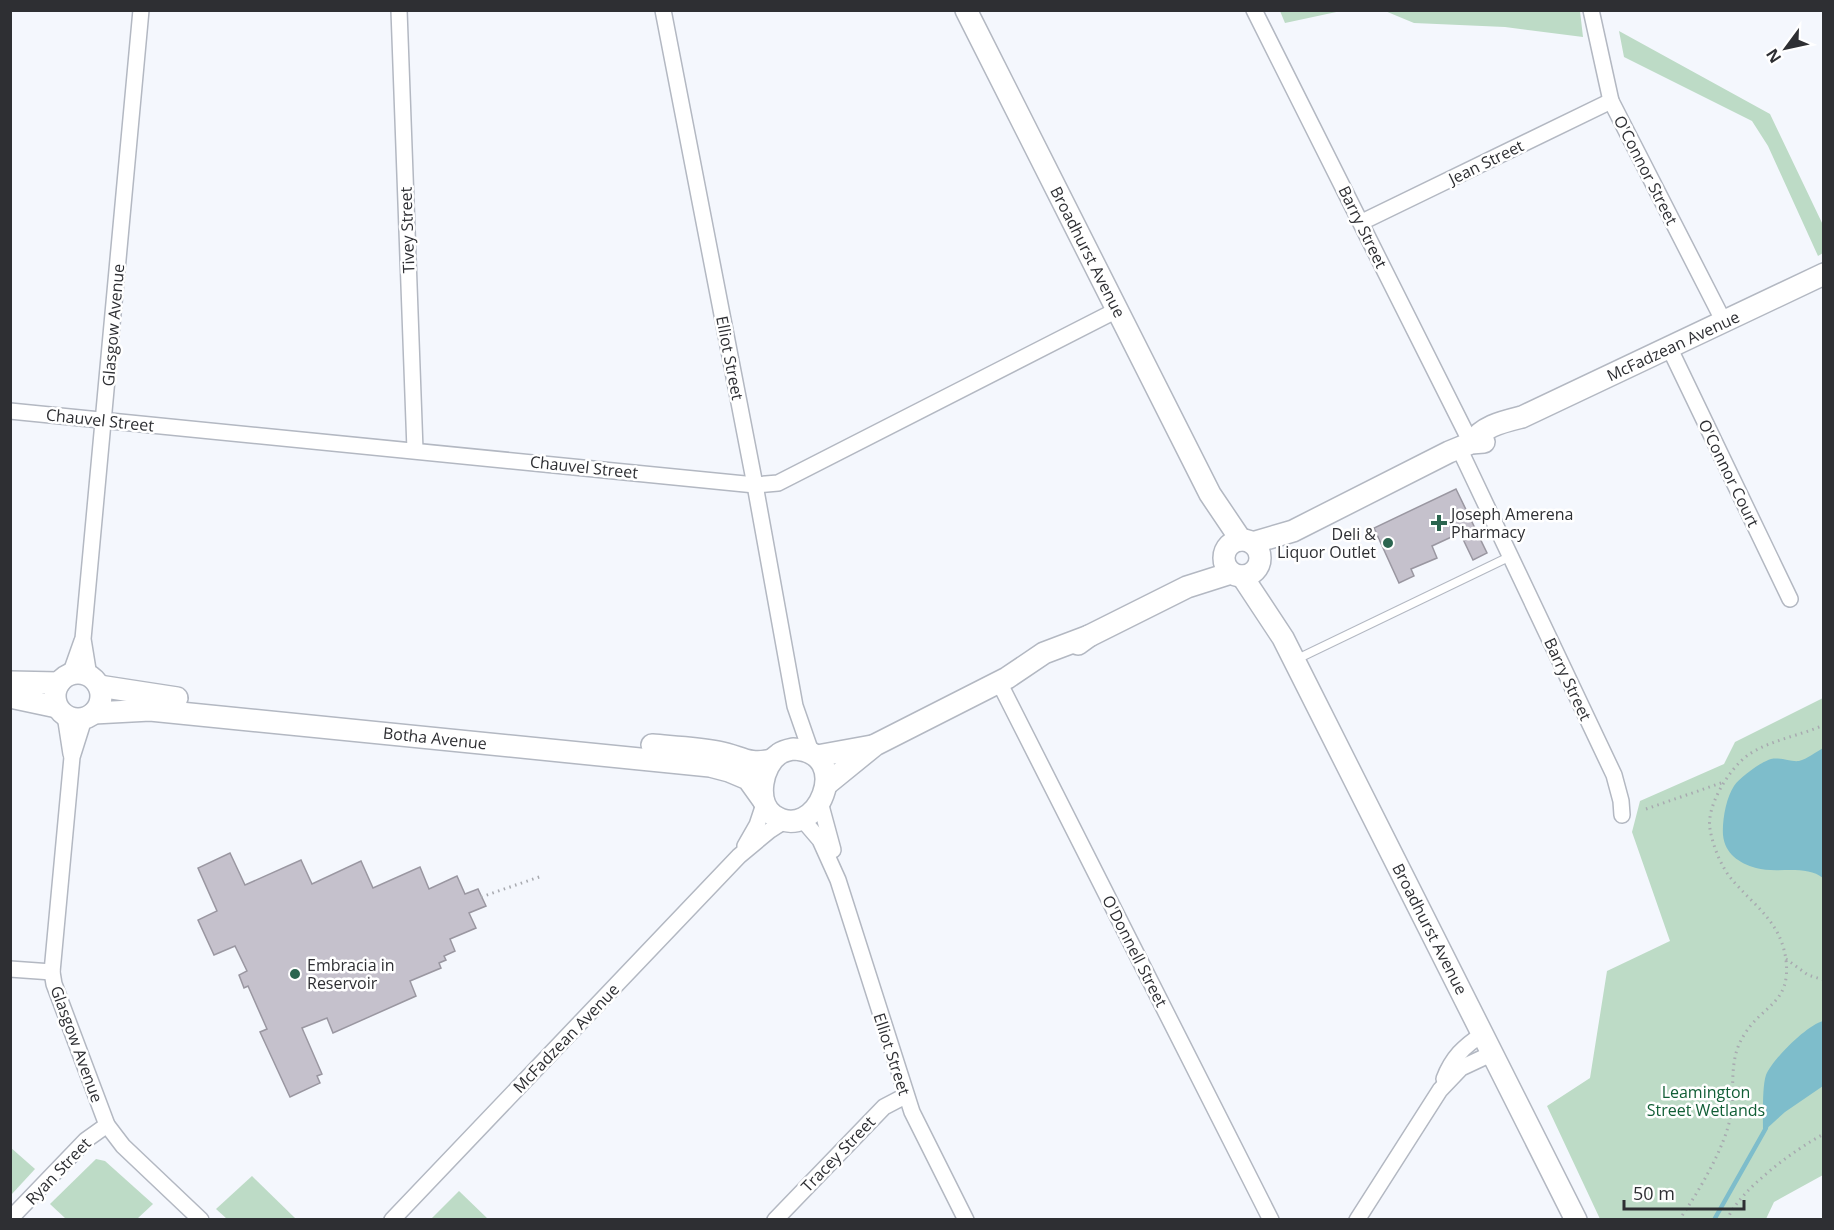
<svg xmlns="http://www.w3.org/2000/svg" width="1834" height="1230" font-family="'Open Sans',sans-serif">
  <style>
    .green { fill: #bddbc6 }
    .water { fill: #7ebdcb }
    .lines { fill: none; stroke-linecap: round; stroke-linejoin: round }
    .stream { stroke: #7ebdcb; stroke-width: 4.5 }
    .building { fill: #c5c1cc; stroke: #9a97a1; stroke-width: 1.5 }
    .lane-casing { stroke: #b3b8c2; stroke-width: 10 }
    .street-casing { stroke: #b3b8c2; stroke-width: 18 }
    .secondary-casing { stroke: #b3b8c2; stroke-width: 24 }
    .path { stroke: #a8aab0; stroke-width: 3; stroke-dasharray: 1.5 4.5; stroke-linecap: butt }
    .lane { stroke: #fff; stroke-width: 8 }
    .street { stroke: #fff; stroke-width: 15 }
    .secondary { stroke: #fff; stroke-width: 21 }
    .poi-dot { fill: #2b654f; stroke: #fff; stroke-width: 2 }
    .labels { text-anchor: middle; stroke-width: 5; stroke-linejoin: round; paint-order: stroke }
    .street-label { font-size: 16px; fill: #2e2f33; stroke: #fff }
    .poi-label { font-size: 16px; fill: #2e2f33; stroke: #fff; text-anchor: start }
    .park-label { font-size: 16px; fill: #115e36; stroke: #fff }
  </style>
  <rect width="100%" height="100%" fill="#f4f7fd"/>
  <!-- green -->
  <g class="green">
    <polygon points="1280,11 1341,11 1285,23"/>
    <polygon points="1385,11 1580,11 1583,37 1505,27 1414,23"/>
    <polygon points="1619,31 1770,114 1823,225 1823,253 1818,256 1768,146 1752,121 1624,57"/>
    <polygon points="1823,698 1823,1175 1774,1202 1766,1219 1600,1219 1547,1106 1590,1078 1607,971 1670,941 1632,832 1640,801 1724,764 1735,742"/>
    <polygon points="10,1147 35,1169 11,1195 10,1195"/>
    <polygon points="96,1159 105,1161 153,1204 137,1219 66,1219 50,1204"/>
    <polygon points="252,1176 296,1219 227,1219 216,1209"/>
    <polygon points="459,1191 488,1219 431,1219"/>
  </g>
  <!-- water -->
  <g class="water">
    <path d="M 1823,748 L 1823,878 C 1806,864 1776,874 1756,868 C 1739,863 1725,854 1723,835 C 1722,821 1726,798 1734,786 C 1740,777 1761,762 1771,759 C 1781,757 1790,762 1799,761 C 1807,759 1816,752 1823,748 Z"/>
    <path d="M 1823,1021 L 1823,1086 L 1785,1112 L 1763,1132 C 1763,1119 1762,1086 1766,1075 C 1772,1060 1807,1025 1823,1021 Z"/>
  </g>
  <g class="lines">
    <!-- stream -->
    <polyline class="stream" points="1714,1220 1766,1128"/>
  </g>
  <!-- building -->
  <g class="building">
    <polygon points="1456,489 1487,553 1473,560 1460,533 1432,546 1437,558 1411,569 1414,576 1399,583 1374,528"/>
    <polygon points="230,853 245,885 301,860 312,884 361,861 373,888 420,867 429,889 457,876 465,894 478,889 486,906 469,913 476,928 450,939 455,951 444,956 446,960 439,963 441,968 410,981 416,996 333,1033 327,1018 302,1028 322,1074 317,1076 320,1083 290,1097 260,1032 267,1029 248,986 244,988 239,975 247,971 235,946 214,955 198,920 217,911 198,868"/>
  </g>
  <g class="lines">
    <!-- lane casing -->
    <g class="lane-casing">
      <polyline id="lane" points="1295,660 1511,556"/>
    </g>
    <!-- street casing -->
    <g class="street-casing">
      <g id="street">
        <polyline points="399,10 415,450"/>
        <polyline points="663,10 755,485 795,706 811,752"/>
        <polyline points="1254,10 1471,443"/>
        <polyline points="1591,10 1611,101 1724,322"/>
        <polyline points="1362,222 1611,101"/>
        <polyline points="1669,347 1790,599"/>
        <polyline points="10,411 755,485 778,483 1117,310"/>
        <polyline points="1459,448 1614,775 1621,801 1622,815"/>
        <polyline points="70,675 82,641"/>
        <polyline points="89,676 83,639 141,10"/>
        <polyline points="999,682 1271,1220"/>
        <polyline points="65,715 71,754"/>
        <polyline points="84,719 72,757 52,972 54,984 107,1125 123,1146 201,1220"/>
        <polyline points="820,802 833,850"/>
        <polyline points="802,819 820,840 838,880 912,1112 966,1220"/>
        <polyline points="745,846 757,825 764,804"/>
        <polyline points="10,969 52,972"/>
        <path d="M 1444,1079 C 1452,1058 1464,1046 1483,1034"/>
        <polyline points="10,1219 86,1140 107,1125"/>
        <polyline points="392,1220 739,856 769,831 786,820"/>
        <polyline points="775,1220 884,1107 905,1096"/>
        <polyline points="1357,1220 1440,1090 1461,1068 1493,1053"/>
      </g>
    </g>
    <!-- secondary casing -->
    <g class="secondary-casing">
      <g id="secondary">
        <polyline points="966,10 1210,494 1241,540"/>
        <path d="M 1471,443 C 1483,426 1502,422 1522,417 L 1824,274"/>
        <circle cx="1242" cy="558" r="18"/>
        <polyline points="1252,543 1293,531 1449,452 1471,443 1484,442"/>
        <polyline points="1242,576 1283,638 1576,1220"/>
        <polyline points="1078,644 1089,636 1187,587 1231,573"/>
        <circle cx="78" cy="696" r="23"/>
        <polyline points="10,682 59,683"/>
        <polyline points="99,686 177,698"/>
        <polyline points="10,697 57,707"/>
        <polyline points="94,713 150,710 710,766 729,771 748,779 763,800"/>
        <path d="M 652,745 C 674,747 697,748 718,752 C 741,756 747,766 772,760"/>
        <path d="M 793,749 C 856,751 817,846 773,815 C 755,801 762,765 779,754 C 783,751 788,750 793,749 Z"/>
        <polyline points="817,756 872,746"/>
        <polyline points="827,784 875,745 1007,678 1044,653 1089,636"/>
      </g>
    </g>
    <!-- path -->
    <g class="path">
      <polyline points="1646,809 1724,782"/>
      <polyline points="481,897 542,876"/>
      <polyline points="1786,959 1808,975 1824,980"/>
      <path d="M 1679,1220 C 1698,1193 1726,1146 1731,1114 C 1735,1087 1728,1060 1744,1035 C 1763,1004 1791,1004 1786,960 C 1781,923 1757,908 1734,882 C 1722,869 1713,847 1710,829 C 1706,806 1729,769 1748,755 C 1770,740 1799,736 1824,725"/>
      <path d="M 1727,1220 C 1739,1190 1795,1149 1824,1134"/>
    </g>
    <!-- lane -->
    <use href="#lane" class="lane"/>
    <!-- street -->
    <use href="#street" class="street"/>
    <!-- secondary -->
    <use href="#secondary" class="secondary"/>
  </g>
  <!-- markers -->
  <g class="poi-dot">
    <path d="M1436 514h6v6h6v6h-6v6h-6v-6h-6v-6h6z"/>
    <circle cx="1388" cy="543" r="6"/>
    <circle cx="295" cy="974" r="6"/>
  </g>
  <g class="labels">
    <!-- street labels -->
    <g class="street-label">
      <text transform="translate(1486 162) rotate(-26)" y="6">Jean Street</text>
      <text transform="translate(1646 170) rotate(63)" y="6">O'Connor Street</text>
      <text transform="translate(1363 227) rotate(64)" y="6">Barry Street</text>
      <text transform="translate(407 230) rotate(-92)" y="6">Tivey Street</text>
      <text transform="translate(1088 252) rotate(63)" y="6">Broadhurst Avenue</text>
      <text transform="translate(113 325) rotate(-85)" y="6">Glasgow Avenue</text>
      <text transform="translate(1673 346) rotate(-25)" y="6">McFadzean Avenue</text>
      <text transform="translate(730 358) rotate(79)" y="6">Elliot Street</text>
      <text transform="translate(100 420) rotate(6)" y="6">Chauvel Street</text>
      <text transform="translate(584 467) rotate(6)" y="6">Chauvel Street</text>
      <text transform="translate(1729 473) rotate(64)" y="6">O'Connor Court</text>
      <text transform="translate(1568 679) rotate(65)" y="6">Barry Street</text>
      <text transform="translate(435 738) rotate(6)" y="6">Botha Avenue</text>
      <text transform="translate(1430 929) rotate(63)" y="6">Broadhurst Avenue</text>
      <text transform="translate(1135 951) rotate(63)" y="6">O'Donnell Street</text>
      <text transform="translate(566 1038) rotate(-46)" y="6">McFadzean Avenue</text>
      <text transform="translate(77 1044) rotate(70)" y="6">Glasgow Avenue</text>
      <text transform="translate(892 1054) rotate(72)" y="6">Elliot Street</text>
      <text transform="translate(838 1154) rotate(-46)" y="6">Tracey Street</text>
      <text transform="translate(58 1171) rotate(-46)" y="6">Ryan Street</text>
    </g>
    <!-- poi labels -->
    <g class="poi-label">
      <text x="1451" y="520">Joseph Amerena<tspan x="1451" dy="18">Pharmacy</tspan></text>
      <text x="1376" y="540" text-anchor="end">Deli &amp;<tspan x="1376" dy="18">Liquor Outlet</tspan></text>
      <text x="307" y="971">Embracia in<tspan x="307" dy="18">Reservoir</tspan></text>
    </g>
    <!-- park labels -->
    <g class="park-label">
      <text x="1706" y="1098">Leamington<tspan x="1706" dy="18">Street Wetlands</tspan></text>
    </g>
  </g>
  <!-- border -->
  <rect width="1834" height="1230" fill="none" stroke="#2e2f33" stroke-width="24"/>
  <!-- north arrow -->
  <g transform="translate(1786 48) rotate(237)" stroke="#ffffff" stroke-width="4.5" paint-order="stroke">
  <path d="M0-4.5L10 22L0 15L-10 22Z" fill="#2e2f33"/>
  <text y="-9" font-size="16" font-weight="bold" text-anchor="middle" fill="#2e2f33">N</text>
  </g>
  <!-- scale -->
  <path d="M1624 1200v9h120v-9" fill="none" stroke="#2e2f33" stroke-width="3"/>
  <text x="1633" y="1200" font-size="18" fill="#2e2f33" stroke="#ffffff" stroke-width="4.5" paint-order="stroke">50 m</text>
</svg>
